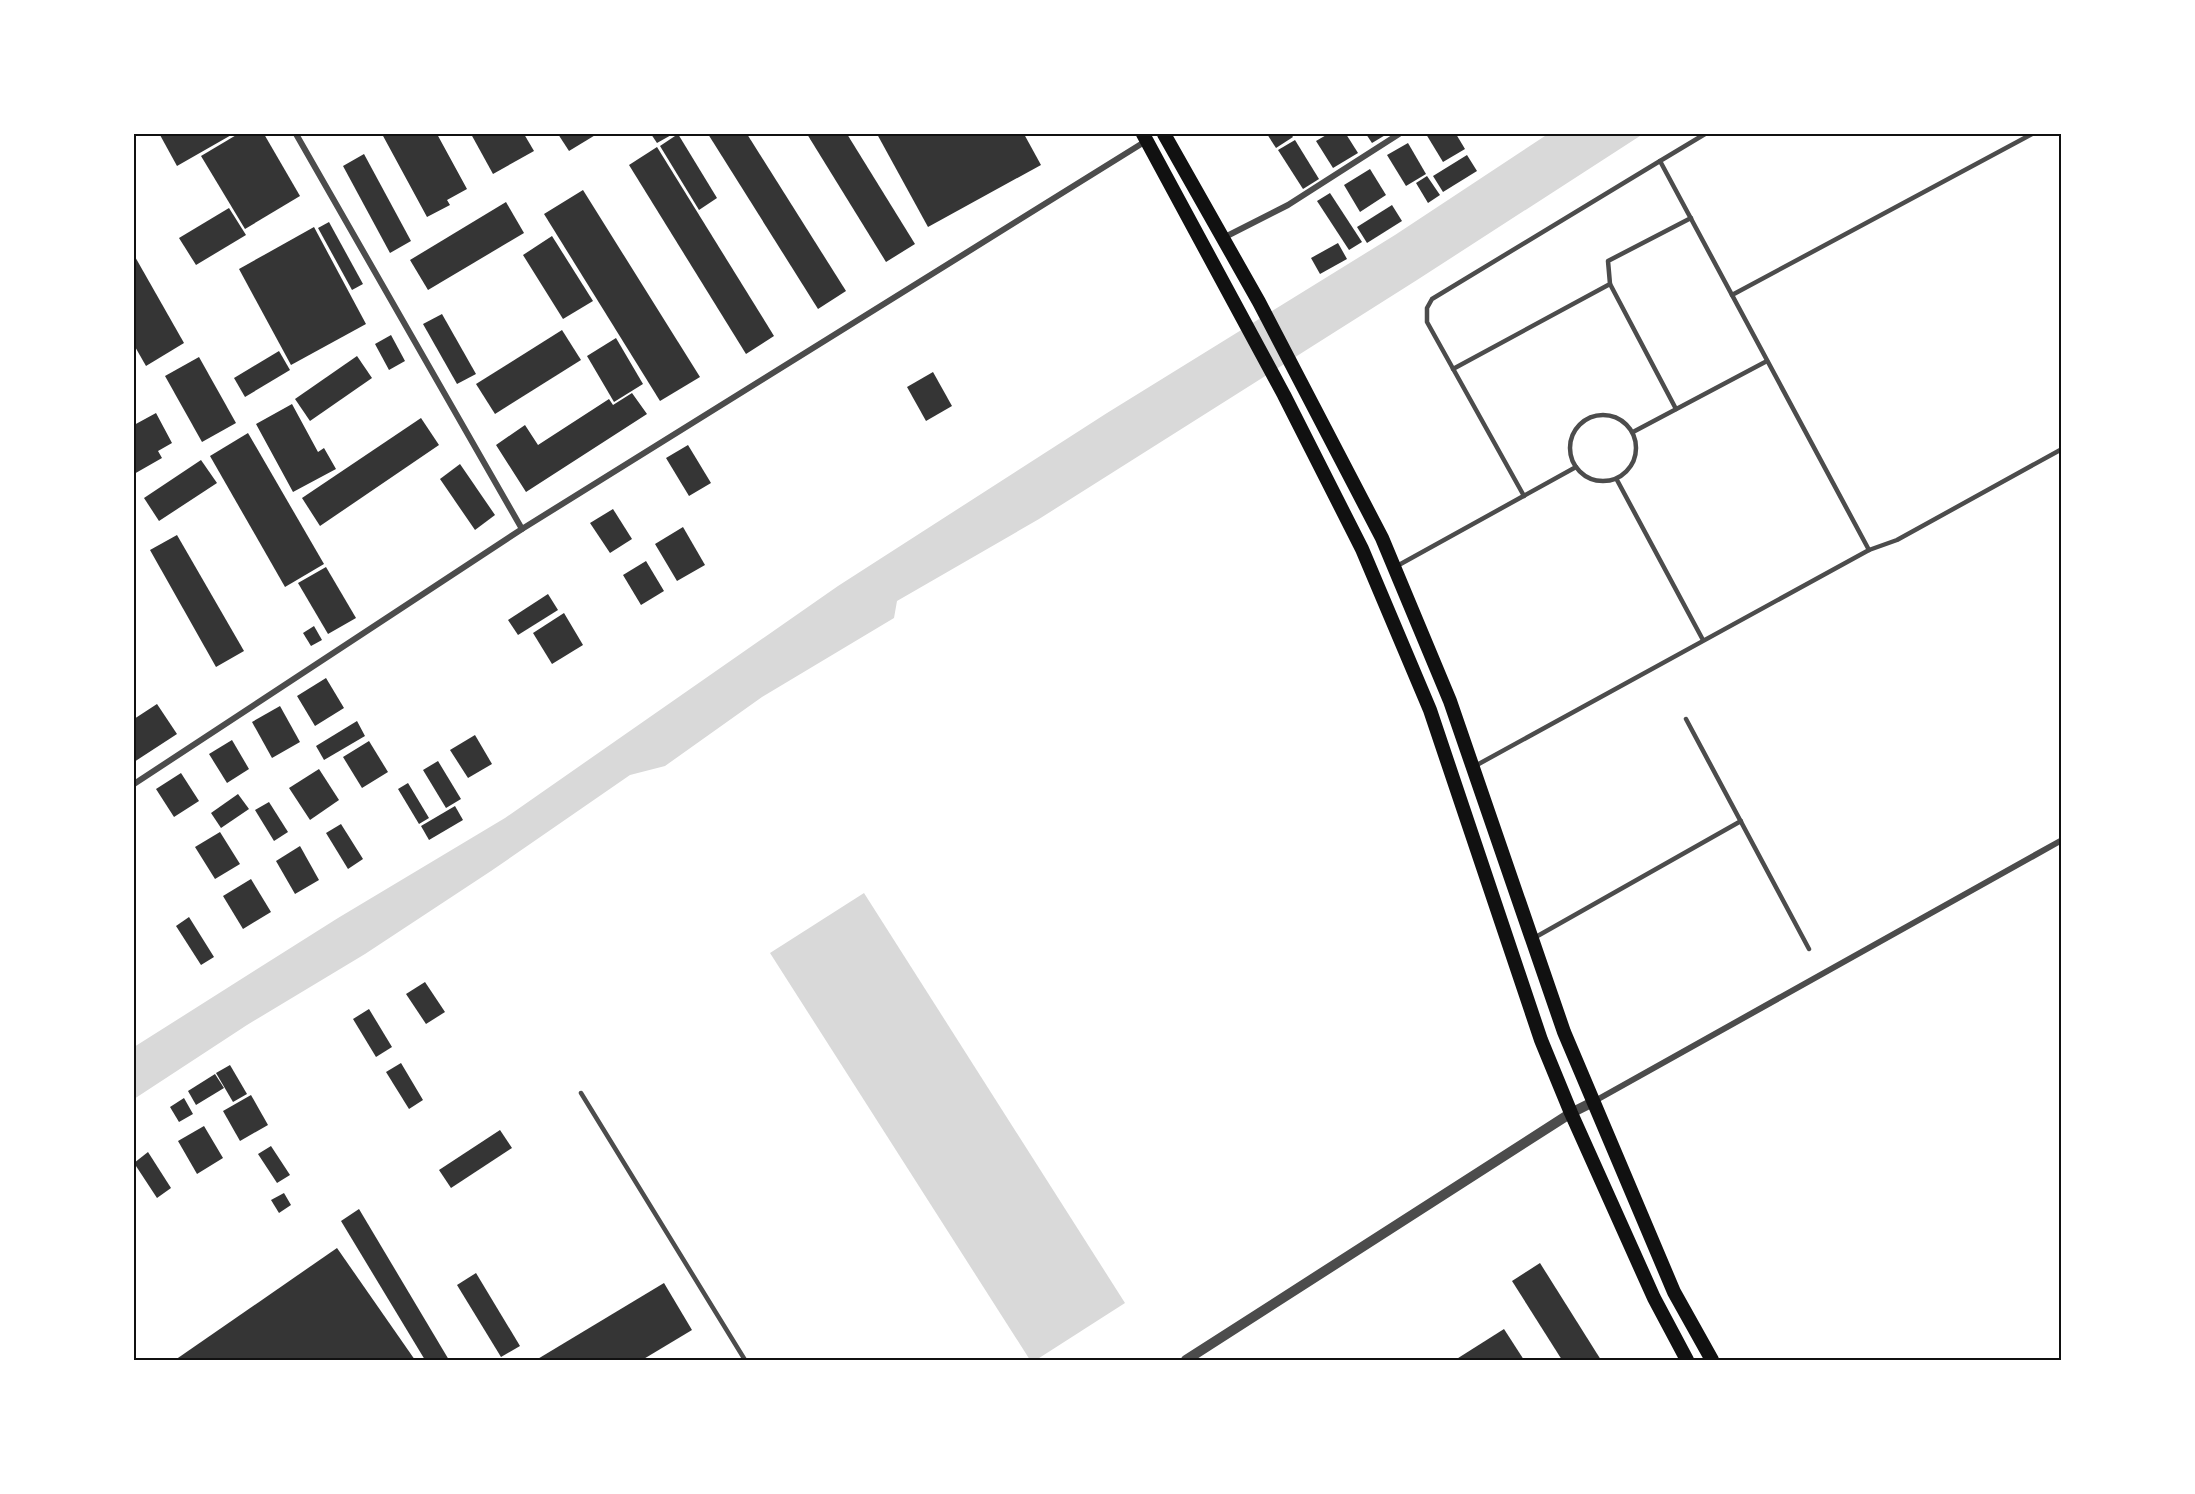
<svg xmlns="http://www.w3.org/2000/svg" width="2195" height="1494" font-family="Figtree,sans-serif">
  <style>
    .water { fill: #d9d9d9 }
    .building { fill: #353535 }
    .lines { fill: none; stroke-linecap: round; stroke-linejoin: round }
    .service { stroke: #4c4c4c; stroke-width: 4.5 }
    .minor { stroke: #4c4c4c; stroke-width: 6 }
    .tertiary { stroke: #4c4c4c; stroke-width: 10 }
    .primary { stroke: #111; stroke-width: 14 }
    .neatline { fill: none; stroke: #111; stroke-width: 2 }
  </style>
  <rect width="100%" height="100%" fill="#fff"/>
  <!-- water -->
  <g class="water">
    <polygon points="1548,134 1643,134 1417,280 1039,519 897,601 894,618 762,697 665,766 630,775 491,871 365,954 247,1025 134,1099 134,1047 338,918 505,818 838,586 1107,413 1395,235"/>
    <polygon points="864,893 1125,1303 1036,1360 1030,1360 770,953"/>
  </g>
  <!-- building -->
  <g class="building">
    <polygon points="163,134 233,134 177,166 160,135"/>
    <polygon points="238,134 264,134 300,196 245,229 201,156"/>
    <polygon points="382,134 437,134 467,189 447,200 450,205 427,217"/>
    <polygon points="471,134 524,134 534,151 493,174"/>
    <polygon points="558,134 597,134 569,151"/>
    <polygon points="651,134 673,134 657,143"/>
    <polygon points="678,134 717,198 699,210 660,146"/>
    <polygon points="708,134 747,134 846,291 818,309"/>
    <polygon points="807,134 847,134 915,244 886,262"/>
    <polygon points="877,134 1024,134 1041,165 928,227"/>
    <polygon points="1267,134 1291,134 1293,137 1276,148"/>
    <polygon points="1328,134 1346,134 1358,153 1333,168 1316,141"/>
    <polygon points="1366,134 1387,134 1372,143"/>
    <polygon points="1426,134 1456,134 1465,149 1443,162"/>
    <polygon points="1295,140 1319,179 1303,189 1278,150"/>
    <polygon points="1408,143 1426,174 1406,186 1387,155"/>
    <polygon points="657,147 774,336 746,354 629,165"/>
    <polygon points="364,154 411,241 390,253 343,166"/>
    <polygon points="1467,155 1477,171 1443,192 1433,176"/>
    <polygon points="1370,169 1386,195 1360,212 1344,185"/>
    <polygon points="1427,176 1440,195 1428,203 1416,183"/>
    <polygon points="583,190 700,377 660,401 544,214"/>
    <polygon points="1330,193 1362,242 1349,250 1317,201"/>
    <polygon points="506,202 524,233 428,290 410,260"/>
    <polygon points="1392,205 1402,221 1367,243 1357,227"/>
    <polygon points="229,208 246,235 196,265 179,238"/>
    <polygon points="329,222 363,284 352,290 318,228"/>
    <polygon points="314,227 366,324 291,365 239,269"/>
    <polygon points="552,236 593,301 563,319 523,255"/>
    <polygon points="1338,243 1347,259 1320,274 1311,258"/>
    <polygon points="134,255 184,343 146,366 134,345"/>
    <polygon points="442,314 476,374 457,384 423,324"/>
    <polygon points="562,330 581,360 495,414 476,384"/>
    <polygon points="391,335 405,361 389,370 375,344"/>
    <polygon points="616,338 643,384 614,402 587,356"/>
    <polygon points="279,351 290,370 245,397 234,378"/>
    <polygon points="357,356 372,378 310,421 295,399"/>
    <polygon points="199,357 236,423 202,442 165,376"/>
    <polygon points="933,372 952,406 926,421 907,387"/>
    <polygon points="632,393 647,414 526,492 496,445 525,425 538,445 609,399 613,405"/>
    <polygon points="292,404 318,452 324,448 336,469 293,492 256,424"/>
    <polygon points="156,413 172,443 158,451 162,458 134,474 134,425"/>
    <polygon points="421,418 439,445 320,526 302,498"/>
    <polygon points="248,433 324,564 285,587 210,456"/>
    <polygon points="688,445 711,483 689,496 666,458"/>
    <polygon points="201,460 217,483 159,521 144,498"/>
    <polygon points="460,464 495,515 475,530 440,479"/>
    <polygon points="613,509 632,539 610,553 590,523"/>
    <polygon points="683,527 705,565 677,581 655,544"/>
    <polygon points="177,535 244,651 216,667 150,550"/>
    <polygon points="646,561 664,591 641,605 623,575"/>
    <polygon points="326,567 356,618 328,634 298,583"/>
    <polygon points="548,594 558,610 518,635 508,620"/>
    <polygon points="564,613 583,645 552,664 533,633"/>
    <polygon points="314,626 322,640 311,646 303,633"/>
    <polygon points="326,678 344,708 315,726 297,696"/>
    <polygon points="157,704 177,734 134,762 134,719"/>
    <polygon points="280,706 300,742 272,758 252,722"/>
    <polygon points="357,721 365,736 324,760 316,746"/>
    <polygon points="475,735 492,764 468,778 450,750"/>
    <polygon points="232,740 249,769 227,783 209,754"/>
    <polygon points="369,741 388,772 362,788 343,757"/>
    <polygon points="438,761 461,799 446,808 423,770"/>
    <polygon points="319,769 339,800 310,820 289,788"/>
    <polygon points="181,773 199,801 174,817 156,789"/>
    <polygon points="408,783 429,818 419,824 398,789"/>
    <polygon points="238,794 249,809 221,828 211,813"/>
    <polygon points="269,802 288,832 274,841 255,810"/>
    <polygon points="455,806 463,820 429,840 421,826"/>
    <polygon points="341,824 363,859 348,869 326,833"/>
    <polygon points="220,832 240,864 215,879 195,847"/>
    <polygon points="300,846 319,880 295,894 276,861"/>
    <polygon points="251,879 271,912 243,929 223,896"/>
    <polygon points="189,917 214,957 201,965 176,926"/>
    <polygon points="425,982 445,1012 426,1024 406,994"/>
    <polygon points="369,1009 392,1047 376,1057 353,1019"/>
    <polygon points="401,1063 423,1100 409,1109 386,1072"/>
    <polygon points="230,1065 247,1094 233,1102 216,1073"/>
    <polygon points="215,1074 224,1088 196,1105 188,1091"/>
    <polygon points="251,1095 268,1125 240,1141 223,1111"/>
    <polygon points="184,1098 193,1114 179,1122 170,1107"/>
    <polygon points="204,1126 223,1158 197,1174 178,1141"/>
    <polygon points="500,1130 512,1148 451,1188 439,1170"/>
    <polygon points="271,1146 290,1175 277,1183 258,1154"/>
    <polygon points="148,1152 171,1188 157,1198 134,1163"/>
    <polygon points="284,1193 291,1205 279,1213 271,1200"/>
    <polygon points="359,1209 449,1360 425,1360 341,1221"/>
    <polygon points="337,1248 415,1360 175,1360"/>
    <polygon points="1540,1263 1601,1360 1562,1360 1512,1281"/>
    <polygon points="476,1273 520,1346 501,1357 457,1285"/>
    <polygon points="664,1283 692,1330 642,1360 536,1360"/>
    <polygon points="1504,1329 1524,1360 1455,1360"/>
  </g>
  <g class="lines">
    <!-- service -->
    <g class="service">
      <polyline points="1705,134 1660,161 1869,550"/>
      <polyline points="1610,284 1676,409"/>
      <polyline points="1732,295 2032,134"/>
      <polyline points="1453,369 1610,284 1608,261 1691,218"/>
      <circle cx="1603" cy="448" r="33"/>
      <polyline points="1633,432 1767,361"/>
      <polyline points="1617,480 1703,640"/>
      <polyline points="1524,496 1427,322 1427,308 1432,299 1660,161"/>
      <polyline points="1397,566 1576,467"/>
      <polyline points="1686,719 1809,949"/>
      <polyline points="1475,766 1869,550 1897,540 2062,449"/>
      <polyline points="1534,938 1741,821"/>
      <polyline points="581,1093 745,1360"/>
    </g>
    <!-- minor -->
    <g class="minor">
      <polyline points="296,134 522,529"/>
      <polyline points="1223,238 1288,205 1399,134"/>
      <polyline points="134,784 522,529 1146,141"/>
      <polyline points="1593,1102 2062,840"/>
    </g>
    <!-- tertiary -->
    <polyline class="tertiary" points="1186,1360 1571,1113 1593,1102"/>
    <!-- primary -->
    <g class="primary">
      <polyline points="1143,134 1284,395 1362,549 1430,710 1541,1040 1571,1113 1654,1298 1687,1360"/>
      <polyline points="1164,134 1259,302 1382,538 1450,701 1564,1032 1674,1292 1712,1360"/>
    </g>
  </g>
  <!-- border -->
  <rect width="2195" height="1494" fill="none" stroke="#ffffff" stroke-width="270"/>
  <rect x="135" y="135" width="1925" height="1224" class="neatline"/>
</svg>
